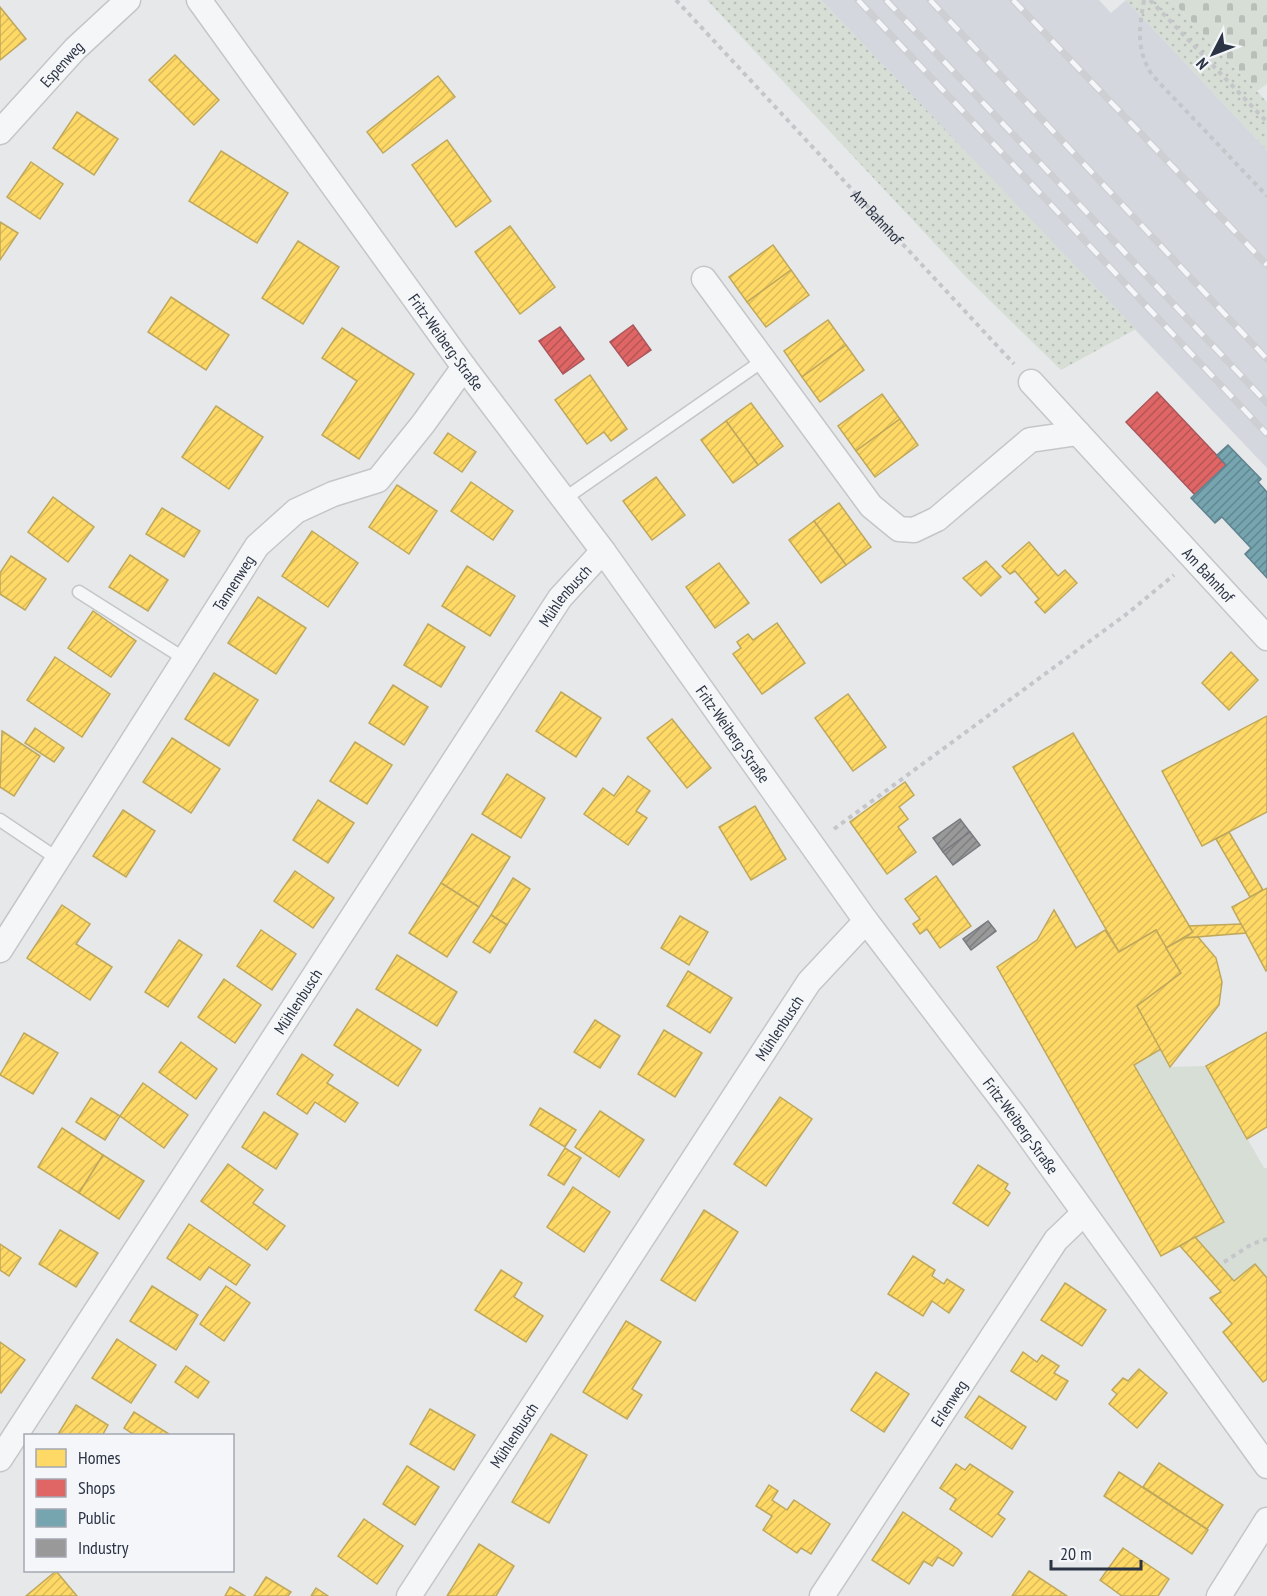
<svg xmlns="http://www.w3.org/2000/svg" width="1267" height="1596" font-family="'PT Sans Narrow',sans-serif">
<defs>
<pattern id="grass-dots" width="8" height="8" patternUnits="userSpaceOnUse" patternTransform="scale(1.5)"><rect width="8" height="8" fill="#d6ded6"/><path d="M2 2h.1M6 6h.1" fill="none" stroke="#b8bfb9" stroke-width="1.8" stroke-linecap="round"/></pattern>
<pattern id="cemetery-stones" width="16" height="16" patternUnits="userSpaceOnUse" patternTransform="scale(1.5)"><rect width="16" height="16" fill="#d6ded6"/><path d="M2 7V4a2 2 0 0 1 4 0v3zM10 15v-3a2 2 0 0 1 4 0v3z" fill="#b8bfb9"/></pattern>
<pattern id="homes-hatch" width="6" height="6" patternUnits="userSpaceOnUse" patternTransform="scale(1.5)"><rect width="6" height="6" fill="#ffd966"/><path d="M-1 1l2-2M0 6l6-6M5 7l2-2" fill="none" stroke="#dbbb5a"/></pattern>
<pattern id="shops-hatch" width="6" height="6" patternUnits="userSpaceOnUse" patternTransform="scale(1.5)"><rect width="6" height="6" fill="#e06666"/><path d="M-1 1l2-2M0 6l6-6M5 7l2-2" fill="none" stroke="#b65556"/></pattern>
<pattern id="public-hatch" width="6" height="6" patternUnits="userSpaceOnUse" patternTransform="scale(1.5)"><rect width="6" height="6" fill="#76a5af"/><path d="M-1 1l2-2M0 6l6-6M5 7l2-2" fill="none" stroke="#618790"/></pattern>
<pattern id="industry-hatch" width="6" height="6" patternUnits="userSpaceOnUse" patternTransform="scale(1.5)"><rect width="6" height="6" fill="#999"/><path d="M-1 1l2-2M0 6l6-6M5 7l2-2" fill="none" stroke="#7d7e7f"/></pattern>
</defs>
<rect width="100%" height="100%" fill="#e6e8ea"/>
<!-- built -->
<polygon fill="#d4d7dd" points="821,0 1099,0 1111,13 1126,0 1267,150 1267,468"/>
<!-- grass -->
<g fill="url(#grass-dots)">
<polygon points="707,0 821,0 1136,329 1061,370 966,277"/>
<polygon points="1126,0 1171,0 1267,102 1267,150"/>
</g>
<!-- cemetery -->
<polygon fill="url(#cemetery-stones)" points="1171,0 1267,0 1267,84 1257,91"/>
<!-- park -->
<polygon fill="#d6ded6" points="1161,1049 1170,1067 1206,1066 1264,1168 1267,1168 1267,1278 1255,1264 1234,1281 1195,1237 1134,1065"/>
<!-- homes -->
<g fill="url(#homes-hatch)" stroke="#bfa85c" stroke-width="1.5">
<polygon points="0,7 26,39 0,60"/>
<polygon points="175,55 219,100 194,125 149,80"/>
<polygon points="438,76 455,97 383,153 367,132"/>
<polygon points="77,112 118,139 94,175 53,148"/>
<polygon points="447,140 491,201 456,227 412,165"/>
<polygon points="221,151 288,193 257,243 189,201"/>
<polygon points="31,162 63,184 40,219 7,197"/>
<polygon points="0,222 18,233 0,260"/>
<polygon points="510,226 555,287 520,314 475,252"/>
<polygon points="298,241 339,267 303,324 262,298"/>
<polygon points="773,245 791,270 747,302 729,277"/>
<polygon points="791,270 809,295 766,327 747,302"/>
<polygon points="171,297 229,335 206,370 148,332"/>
<polygon points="828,320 846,345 802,377 784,351"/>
<polygon points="342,328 414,374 359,459 322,435 357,381 322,358"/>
<polygon points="846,345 864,370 820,402 802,377"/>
<polygon points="590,375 627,429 611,441 604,432 587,444 555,400"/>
<polygon points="882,394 900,419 856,451 838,426"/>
<polygon points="751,403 783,446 758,465 726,421"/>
<polygon points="216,406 263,437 229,489 182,457"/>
<polygon points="900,419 918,445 875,477 856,451"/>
<polygon points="726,421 758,465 733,483 701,440"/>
<polygon points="448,433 476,452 462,472 434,453"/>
<polygon points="656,477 685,515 652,540 623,501"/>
<polygon points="471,482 513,511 493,540 451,511"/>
<polygon points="397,485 437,511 409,554 369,527"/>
<polygon points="53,497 94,527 68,562 28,532"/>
<polygon points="839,503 871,547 846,565 814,521"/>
<polygon points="162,508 200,531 184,557 146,534"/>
<polygon points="814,521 846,565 821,583 789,540"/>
<polygon points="312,531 358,563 328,607 282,576"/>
<polygon points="1029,542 1058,576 1065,570 1077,583 1045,613 1035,602 1039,599 1015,571 1010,574 1002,566"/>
<polygon points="130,555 168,580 148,611 109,587"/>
<polygon points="11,556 46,579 25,610 0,594 0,573"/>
<polygon points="986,561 1001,577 981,596 963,578"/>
<polygon points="719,563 749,603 715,628 686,587"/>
<polygon points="467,566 515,596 490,636 442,606"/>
<polygon points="258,597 306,628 276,674 228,643"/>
<polygon points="93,611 136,641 111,677 68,648"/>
<polygon points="777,623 805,663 762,694 733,654 741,648 737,642 748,634 753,640"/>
<polygon points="428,624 465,647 441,687 404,665"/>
<polygon points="1231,652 1258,680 1229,710 1202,683"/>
<polygon points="55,657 110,694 82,737 27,700"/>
<polygon points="214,673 258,700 229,746 185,719"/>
<polygon points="393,685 428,707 404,745 369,723"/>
<polygon points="561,692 601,718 576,757 536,731"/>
<polygon points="848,694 886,747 853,771 815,718"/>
<polygon points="1267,716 1267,812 1202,846 1162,771"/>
<polygon points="672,719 711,768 687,788 647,738"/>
<polygon points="35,728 64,748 54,762 25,743"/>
<polygon points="2,731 40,756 14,796 0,787"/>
<polygon points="1073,733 1193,932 1166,948 1156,930 1119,952 1013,767"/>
<polygon points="172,738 220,769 191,813 143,782"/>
<polygon points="355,742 392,765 367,804 330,781"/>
<polygon points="507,774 545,798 521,838 482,814"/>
<polygon points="628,776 650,791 636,811 647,818 628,845 584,814 603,788 614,796"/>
<polygon points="905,782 914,795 899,807 908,819 898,827 916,852 887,874 850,822"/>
<polygon points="318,800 354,823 328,863 293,840"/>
<polygon points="755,806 786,859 751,880 719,827"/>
<polygon points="123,810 155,831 126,877 93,856"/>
<polygon points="1229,832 1263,890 1250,897 1216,839"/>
<polygon points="472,834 510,857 479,907 441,883"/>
<polygon points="295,871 334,898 313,928 274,901"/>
<polygon points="936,876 971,926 940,948 927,929 920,934 913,924 920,919 905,899"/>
<polygon points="513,878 530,889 507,925 491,915"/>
<polygon points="441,883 479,907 447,957 409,933"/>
<polygon points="1267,888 1267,970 1266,971 1232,907"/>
<polygon points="62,905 90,924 76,944 112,967 90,1000 27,958"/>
<polygon points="1054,910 1076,948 1105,930 1119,952 1156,930 1181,973 1137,1006 1161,1049 1134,1065 1224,1222 1161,1256 997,967 1037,940"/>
<polygon points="491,915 507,925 490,953 473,942"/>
<polygon points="680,916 708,932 689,965 661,948"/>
<polygon points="1241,924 1246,933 1184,938 1193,932 1189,926"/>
<polygon points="261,930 296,954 272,990 237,966"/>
<polygon points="1198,937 1216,958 1222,982 1219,1005 1170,1067 1137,1006 1181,973 1166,948 1184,938"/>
<polygon points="179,940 202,955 168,1007 145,992"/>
<polygon points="397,955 457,992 437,1026 376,989"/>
<polygon points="688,971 732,998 710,1033 667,1006"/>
<polygon points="224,979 261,1005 235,1043 198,1017"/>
<polygon points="357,1009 421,1050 398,1086 334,1045"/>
<polygon points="595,1020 620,1036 600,1068 574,1052"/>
<polygon points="664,1030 702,1053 675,1097 638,1074"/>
<polygon points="1267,1032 1267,1127 1247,1139 1206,1066"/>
<polygon points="24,1033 58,1053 33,1094 0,1075"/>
<polygon points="181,1042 217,1069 196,1099 159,1072"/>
<polygon points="302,1054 333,1075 327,1083 358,1103 345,1122 315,1102 307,1114 277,1094"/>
<polygon points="143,1083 188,1115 164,1148 120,1116"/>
<polygon points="780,1097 812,1119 766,1186 734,1164"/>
<polygon points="91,1098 120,1116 105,1140 76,1122"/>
<polygon points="540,1108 576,1130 565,1147 530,1125"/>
<polygon points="600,1111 644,1140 619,1177 575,1147"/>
<polygon points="264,1112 298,1134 276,1169 242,1147"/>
<polygon points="62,1128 103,1155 79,1193 38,1167"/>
<polygon points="565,1148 581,1158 564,1185 548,1175"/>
<polygon points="103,1155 144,1181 119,1219 79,1193"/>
<polygon points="228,1164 263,1190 253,1203 285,1226 267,1250 201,1201"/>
<polygon points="978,1165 1008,1184 1005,1189 1010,1193 988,1226 953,1203"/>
<polygon points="573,1187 610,1212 584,1252 547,1227"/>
<polygon points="704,1210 738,1232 695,1301 661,1280"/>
<polygon points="189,1224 250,1265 236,1285 209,1267 200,1280 167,1258"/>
<polygon points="60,1230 98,1253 76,1287 39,1264"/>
<polygon points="1195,1237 1234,1281 1255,1264 1267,1278 1267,1379 1263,1382 1223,1332 1232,1324 1210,1298 1221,1292 1180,1246"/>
<polygon points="0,1244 21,1258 9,1276 0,1270"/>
<polygon points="913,1256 935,1270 932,1276 944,1284 947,1279 964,1290 949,1313 932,1301 923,1316 888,1294"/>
<polygon points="501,1270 522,1283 514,1297 543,1316 526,1342 475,1310"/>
<polygon points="1065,1283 1106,1310 1082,1346 1041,1320"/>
<polygon points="152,1286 198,1315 176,1350 130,1321"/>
<polygon points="226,1286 250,1303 224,1341 200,1324"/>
<polygon points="626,1321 661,1342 632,1389 642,1395 627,1419 583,1392"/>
<polygon points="117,1339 156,1365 131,1403 92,1378"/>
<polygon points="0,1342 25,1360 1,1393 0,1392"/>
<polygon points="1023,1352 1037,1362 1042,1355 1059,1366 1054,1373 1068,1381 1056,1400 1011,1371"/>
<polygon points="186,1366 209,1382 198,1398 175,1382"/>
<polygon points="1139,1369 1167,1393 1137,1428 1109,1404 1117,1394 1112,1390 1123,1378 1128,1381"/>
<polygon points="876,1372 909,1394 884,1432 851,1410"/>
<polygon points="979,1396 1026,1427 1012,1449 965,1417"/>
<polygon points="76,1405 108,1425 102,1436 57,1436"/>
<polygon points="430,1409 475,1435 454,1470 410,1444"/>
<polygon points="134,1412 169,1434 168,1436 136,1436 124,1428"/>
<polygon points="551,1434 587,1455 549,1523 512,1502"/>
<polygon points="1159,1463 1223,1505 1207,1529 1143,1487"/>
<polygon points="956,1464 965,1470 970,1464 1013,1492 998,1514 1005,1519 992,1537 950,1509 956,1499 940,1488"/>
<polygon points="407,1466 439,1487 415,1525 383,1504"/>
<polygon points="1119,1472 1208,1530 1192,1554 1104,1496"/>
<polygon points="769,1485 778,1491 772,1500 787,1510 794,1500 830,1524 811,1554 801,1548 797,1553 763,1530 772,1516 756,1506"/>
<polygon points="903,1512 958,1549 962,1553 953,1566 938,1557 932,1566 924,1561 909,1584 872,1560"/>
<polygon points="364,1519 403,1546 377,1584 338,1556"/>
<polygon points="479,1544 514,1566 496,1596 447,1596"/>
<polygon points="1123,1548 1169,1579 1158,1596 1122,1596 1100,1580"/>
<polygon points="56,1571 77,1596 26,1596"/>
<polygon points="1029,1571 1067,1596 1012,1596"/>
<polygon points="266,1577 291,1592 288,1596 254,1596"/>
<polygon points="230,1587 245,1596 225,1596"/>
<polygon points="316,1588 328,1596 311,1596"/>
</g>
<!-- shops -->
<g fill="url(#shops-hatch)" stroke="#aa575c" stroke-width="1.5">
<polygon points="633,325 651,350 628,366 610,342"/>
<polygon points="560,327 584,359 563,374 539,341"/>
<polygon points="1157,392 1226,465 1195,495 1126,422"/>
</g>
<!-- public -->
<polygon fill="url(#public-hatch)" stroke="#60838f" stroke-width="1.5" points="1228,445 1261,479 1258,482 1267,492 1267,578 1245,554 1251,548 1222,517 1215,523 1191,498 1226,465 1217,455"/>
<!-- industry -->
<g fill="url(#industry-hatch)" stroke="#787b80" stroke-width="1.5">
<polygon points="960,819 970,832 943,852 933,838"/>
<polygon points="970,832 980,845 953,865 943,852"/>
<polygon points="988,921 996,931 971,950 963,939"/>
</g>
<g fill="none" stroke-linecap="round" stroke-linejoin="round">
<defs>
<g id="lane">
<polyline points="564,499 764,360"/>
<polyline points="79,592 185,659"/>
<polyline points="0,820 58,859"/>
</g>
<g id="street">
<path id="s2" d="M199,0l265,367 139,184 263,370 147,193 254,352"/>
<path id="s3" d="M0,132l75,-83 53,-49"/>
<polyline points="704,279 871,506 899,529 914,530 937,519 1030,440 1078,433"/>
<path id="s4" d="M1031,382l236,256"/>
<path id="s5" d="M0,950l257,-404 39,-35 37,-17 45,-14 45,-56 41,-57"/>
<path id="s6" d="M0,1459l560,-861 43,-47"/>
<path id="s7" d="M409,1596l400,-614 57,-61"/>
<path id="s8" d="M822,1596l234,-356 27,-26"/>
<polyline points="1219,1596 1267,1520"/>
</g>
</defs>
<!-- lane casing -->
<use href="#lane" stroke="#c4c6c8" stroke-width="15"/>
<!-- street casing -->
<use href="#street" stroke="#c4c6c8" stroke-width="27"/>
<!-- path -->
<g stroke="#c5c6ca" stroke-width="4" stroke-dasharray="4.5 4.5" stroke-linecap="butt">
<path id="s1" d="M676,0l338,364"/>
<path d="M1144,0c-5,30 -8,49 8,75l115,121"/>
<polyline points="1150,0 1267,122"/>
<polyline points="834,829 1128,613 1174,575"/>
<polyline points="1224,1262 1252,1244 1267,1239"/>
</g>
<!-- lane -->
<use href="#lane" stroke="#f5f6f7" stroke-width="12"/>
<!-- street -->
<use href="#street" stroke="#f5f6f7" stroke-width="24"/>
<defs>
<g id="rail">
<polyline points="858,0 1267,434"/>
<polyline points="886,0 1267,403"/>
<polyline points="930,0 1267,359"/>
<polyline points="1013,0 1267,265"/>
</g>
</defs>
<!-- rail casing -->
<use href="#rail" stroke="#cecfd2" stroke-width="7"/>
<!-- rail -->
<use href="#rail" stroke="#f4f6f9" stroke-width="4.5" stroke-dasharray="14" stroke-linecap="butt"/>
</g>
<g text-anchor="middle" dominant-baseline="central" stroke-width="6" stroke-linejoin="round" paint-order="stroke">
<!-- street labels -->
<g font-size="16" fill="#2b3445" stroke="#f4f6f9">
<text stroke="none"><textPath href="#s3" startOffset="92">Espenweg</textPath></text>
<text stroke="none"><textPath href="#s1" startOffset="296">Am Bahnhof</textPath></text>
<text stroke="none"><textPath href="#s2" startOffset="422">Fritz-Weiberg-Straße</textPath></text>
<text stroke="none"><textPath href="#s4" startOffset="262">Am Bahnhof</textPath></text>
<text stroke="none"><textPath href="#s5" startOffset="435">Tannenweg</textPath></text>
<text stroke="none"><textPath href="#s6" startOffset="1032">Mühlenbusch</textPath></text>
<text stroke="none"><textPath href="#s2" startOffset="908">Fritz-Weiberg-Straße</textPath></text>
<text stroke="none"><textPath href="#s6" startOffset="546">Mühlenbusch</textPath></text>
<text stroke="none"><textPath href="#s7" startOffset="678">Mühlenbusch</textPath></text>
<text stroke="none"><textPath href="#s2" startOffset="1394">Fritz-Weiberg-Straße</textPath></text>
<text stroke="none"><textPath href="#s8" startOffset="231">Erlenweg</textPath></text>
<text stroke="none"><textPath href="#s7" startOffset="192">Mühlenbusch</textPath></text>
</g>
</g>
<!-- legend -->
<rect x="24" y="1434" width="210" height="138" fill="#f4f6f9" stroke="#a4a8b1" stroke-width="1.5"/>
<rect x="36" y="1449" width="30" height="18" fill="#ffd966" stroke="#a4a8b1" stroke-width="1.5"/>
<text x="78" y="1464" font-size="18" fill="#2b3445">Homes</text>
<rect x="36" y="1479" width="30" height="18" fill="#e06666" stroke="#a4a8b1" stroke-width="1.5"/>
<text x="78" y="1494" font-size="18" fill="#2b3445">Shops</text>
<rect x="36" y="1509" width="30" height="18" fill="#76a5af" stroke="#a4a8b1" stroke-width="1.5"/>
<text x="78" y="1524" font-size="18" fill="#2b3445">Public</text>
<rect x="36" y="1539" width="30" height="18" fill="#999999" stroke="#a4a8b1" stroke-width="1.5"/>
<text x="78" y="1554" font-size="18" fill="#2b3445">Industry</text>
<!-- north arrow -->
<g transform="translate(1213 54) rotate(228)" stroke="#f4f6f9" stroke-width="4.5" paint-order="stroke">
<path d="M0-4.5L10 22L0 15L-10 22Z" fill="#2b3445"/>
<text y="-9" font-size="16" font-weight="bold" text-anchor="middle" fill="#2b3445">N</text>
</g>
<!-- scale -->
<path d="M1051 1560v9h90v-9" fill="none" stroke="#2b3445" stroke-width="3"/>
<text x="1060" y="1560" font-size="18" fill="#2b3445" stroke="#f4f6f9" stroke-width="4.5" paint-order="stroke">20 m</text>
</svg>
